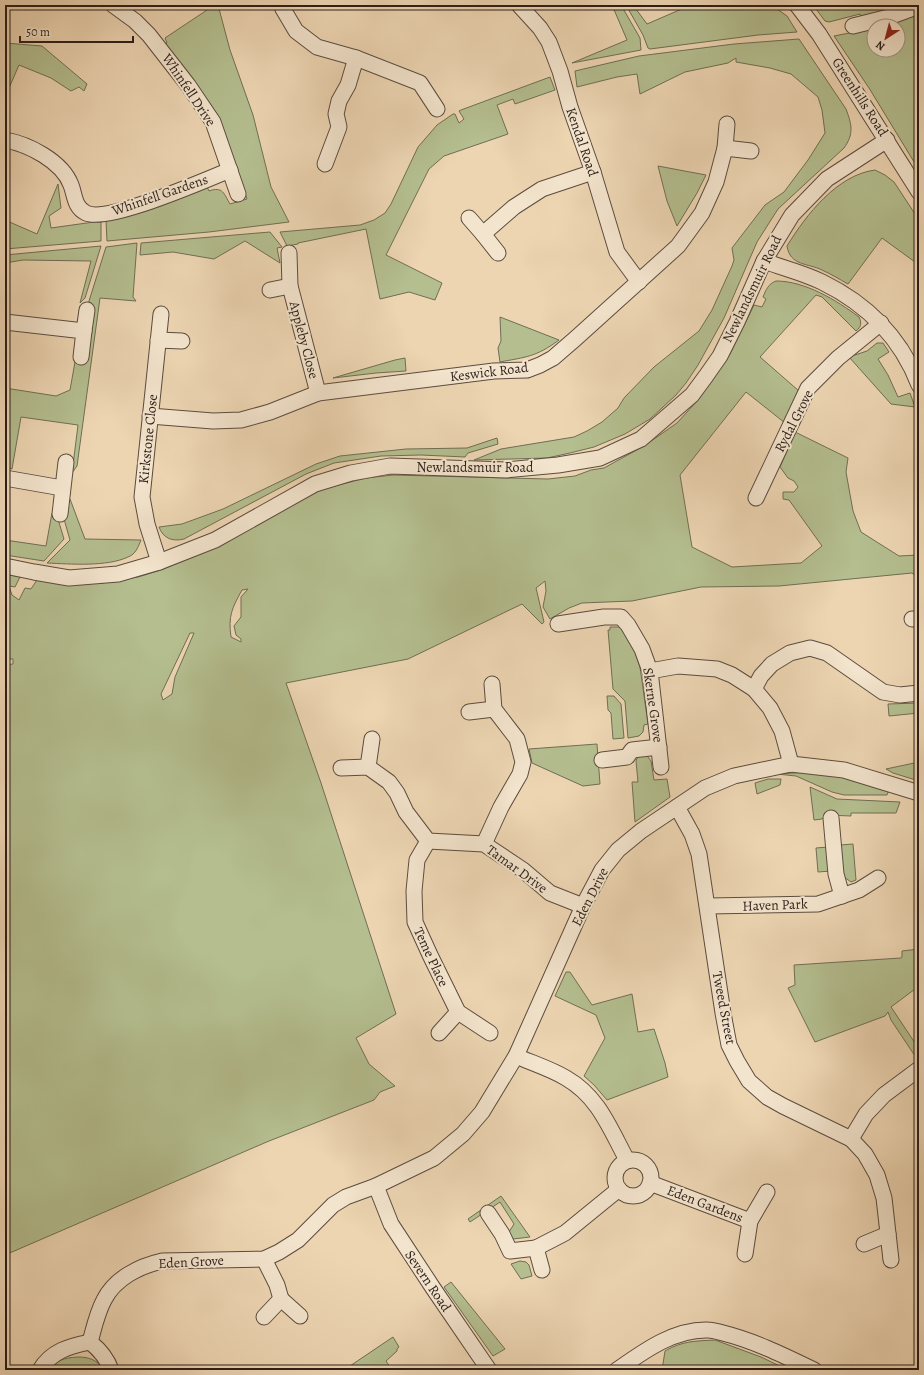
<svg xmlns="http://www.w3.org/2000/svg" width="924" height="1375" font-family="Alegreya,serif">
<rect width="100%" height="100%" fill="#edd5b2"/>
<filter id="stains"><feTurbulence type="fractalNoise" baseFrequency=".005" numOctaves="4"/><feColorMatrix values="0 0 0 0 .2 0 0 0 0 .09 0 0 0 0 .02 0 0 0 .5 -.17"/></filter>
<radialGradient id="worn" r=".72"><stop offset=".6" stop-color="#630" stop-opacity="0"/><stop offset="1" stop-color="#630" stop-opacity=".3"/></radialGradient>
<!-- green -->
<g fill="#b4be8f" stroke="#706e54" fill-rule="evenodd">
<path d="M205,5h13l12,45 23,65 18,72 18,35 -80,10 -102,9 -1,-20c36,-6 68,-20 101,-34l2,4c14,-5 15,3 21,13l17,-5 -25,-73 -57,-82 2,-1 -2,-5 42,-28z"/>
<polygon points="612,5 621,5 640,38 641,50 572,63 627,40"/>
<polygon points="626,5 633,5 647,24 691,5 771,5 787,16 797,32 758,35 650,49 648,48 643,35"/>
<path d="M813,5h90l16,1v164l-50,-82 -35,-52 31,-6 -5,-16 -31,8 -4,-1zM874,26h24v24h-24z"/>
<path d="M799,39l47,70c6,16 8,25 -2,39l-66,61 -21,33 -33,76 -26,47 -12,18 -10,12 -26,24 -25,15 -31,13 -24,6 -23,5 -73,2 27,-11 73,-12 13,-6 15,-9 16,-14 6,-10 30,-31 45,-36 13,-21 20,-44 2,-6 -2,-12 33,-43 19,-13 24,-32 17,-27 -3,-23 -4,-13 -27,-23 -21,-6 -34,-6v-4l-8,5 -43,9 -45,22 -3,-20 -20,3 -40,10 -2,-16 64,-15 95,-12z"/>
<polygon points="5,43 42,46 87,84 84,91 79,87 71,91 51,78 19,65 9,88 5,69"/>
<polygon points="550,77 555,90 515,104 513,99 497,105 508,134 444,156 429,169 386,255 442,283 435,300 409,292 380,299 366,229 298,243 298,244 287,246 280,232 360,225 374,220 385,213 391,204 418,147 437,125 453,114 455,114 459,123 464,119 459,111 461,110"/>
<polygon points="658,166 706,175 697,193 677,226 667,201"/>
<path d="M875,170l10,5 9,7 25,38v47l-4,-5 -33,-24 -34,46c-9,-5 -17,-10 -26,-14 -14,-7 -32,-4 -35,-24 19,-31 50,-71 88,-76z"/>
<polygon points="58,184 61,208 49,216 51,228 101,221 101,241 5,249 5,220 37,234"/>
<polygon points="270,232 282,247 277,248 280,263 245,241 214,259 173,252 140,255 141,243"/>
<polygon points="137,243 133,297 136,301 100,298 77,466 72,473 78,425 21,417 12,469 5,467 5,388 56,396 70,390 75,362 84,363 90,313 89,301 106,247"/>
<polygon points="101,246 85,298 80,303 91,261 23,260 5,263 5,255"/>
<path d="M776,281c29,0 60,19 83,36 3,6 2,10 -3,14l-34,-34 -6,-2 -56,62 39,34 -14,32 -39,-31 -66,83 12,72 40,20 69,-4 21,-17 -33,-46 -6,-1v-7h11l4,-5 -4,-6 -6,-3 -8,-11 15,-35 53,26 -2,14 7,39 8,21 38,24 20,-1v23l-7,-5 -133,13 -78,1 -69,14 -50,2 -13,5 -19,11 -7,-12 3,-16 -1,-10 -9,7 8,34 -2,2 -20,-20 -114,55 -122,24 35,100 75,231 -40,24 13,26 26,22 -15,6 -6,8 -105,41 -264,114v-590l8,-1v-5h-4l-4,-4v-81l15,3 -5,10 -6,-1 3,9 7,5 6,-12 6,1 6,-9 27,4 38,-1 36,-6 23,-7 42,-17 22,-11 80,-45 20,-9 42,-10 26,-3 155,4 27,-3 16,-6 13,-2 40,-22 33,-23 21,-23 32,-46 24,-49 8,2 4,-8 -3,-2c3,-7 5,-13 13,-16zM248,589l-7,8v20l-7,9 2,9 5,4v3l-10,-5c-3,-21 1,-29 11,-47zM190,633h4l-19,44 -3,17 -9,6 -2,-6z"/>
<path d="M500,317l59,23c-23,17 -33,17 -59,22l-2,-14 3,-7z"/>
<polygon points="877,343 883,343 889,352 878,359 888,375 898,397 910,393 915,407 891,404 849,357 867,351"/>
<polygon points="405,358 406,371 376,373 333,378 395,360"/>
<path d="M497,438l1,6 -30,9 -3,4 -44,-2 -40,1 -47,7 -28,11 -122,65c-12,3 -21,-1 -25,-12l23,-3 41,-15 93,-45 24,-8 66,-7 61,-1z"/>
<path d="M70,499l15,40 56,1c-3,7 -5,14 -13,17 -21,10 -58,7 -81,6l23,-23 -8,-28z"/>
<polygon points="52,513 57,516 64,539 44,561 5,555 5,540 46,546"/>
<polygon points="610,627 624,627 638,648 636,655 640,667 648,724 644,725 643,732 639,736 628,738 625,701 613,689 608,630 610,630"/>
<polygon points="607,696 614,696 621,704 624,738 613,739 611,713 608,710"/>
<polygon points="919,703 919,713 889,716 888,704"/>
<polygon points="597,744 600,784 583,786 532,763 529,749"/>
<polygon points="645,753 651,761 654,780 667,779 670,797 635,822 632,782 638,782 636,761 638,756"/>
<polygon points="919,762 919,781 893,773 886,769"/>
<polygon points="810,772 830,774 889,790 887,795 844,795 832,792 796,776 777,774"/>
<polygon points="768,779 781,779 780,785 757,794 755,783"/>
<polygon points="810,787 837,799 900,802 896,813 851,813 851,816 826,815 822,819 814,820"/>
<polygon points="853,844 856,880 851,882 844,877 837,852 840,845"/>
<polygon points="828,847 831,871 818,872 816,848"/>
<polygon points="919,949 919,986 891,1007 919,1049 919,1058 917,1059 891,1020 888,1012 885,1016 815,1042 788,988 795,985 794,965 901,958 902,957 902,951"/>
<polygon points="566,972 570,972 592,1005 632,994 638,1032 654,1029 665,1063 668,1077 607,1100 594,1085 584,1076 605,1038 596,1015 555,996"/>
<polygon points="501,1196 530,1237 513,1239 509,1232 514,1224 500,1202 470,1222 468,1219"/>
<polygon points="520,1261 526,1262 529,1265 532,1276 521,1279 511,1264"/>
<polygon points="451,1282 505,1349 493,1356 444,1287"/>
<polygon points="393,1337 399,1347 397,1349 397,1351 386,1361 392,1370 344,1370"/>
<path d="M715,1340l46,17 27,13h-126l3,-19c17,-10 30,-10 50,-11z"/>
<path d="M78,1357c12,0 19,3 26,13h-56c11,-10 14,-12 30,-13z"/>
</g>
<g fill="none" stroke-linecap="round" stroke-linejoin="round">
<defs>
<g id="minor">
<polyline points="113,5 135,21 149,35 188,85 213,122 238,194"/>
<polyline points="282,5 283,9 296,31 317,47 356,58 420,83 437,109"/>
<polyline points="519,5 540,28 549,42 560,71 570,107 593,172 617,252 639,282"/>
<polyline points="797,5 819,34 919,192"/>
<polyline points="853,26 889,17 919,6"/>
<path d="M5,140c23,4 57,21 66,45 4,10 3,22 15,28 21,10 120,-33 144,-43"/>
<polyline points="725,148 751,151"/>
<polyline points="325,164 339,127 336,114 339,101 348,85 356,58"/>
<polyline points="469,218 483,234"/>
<polyline points="289,253 290,286 318,393"/>
<polyline points="498,253 483,234 514,207 542,189 593,172"/>
<path d="M764,261c19,7 40,12 58,21 45,22 79,56 97,103"/>
<polyline points="270,290 290,286"/>
<polyline points="5,322 84,331 81,357"/>
<polyline points="84,331 87,310"/>
<polyline points="158,340 182,341"/>
<polyline points="150,416 213,421 241,420 270,412 318,393 494,371 527,370 540,365 553,358 575,339 678,246 702,213 716,182 725,148 727,124"/>
<polyline points="5,478 62,488"/>
<polyline points="756,498 808,388 838,358 881,323"/>
<polyline points="60,514 66,462"/>
<polyline points="159,562 147,524 142,497 161,314"/>
<polyline points="5,566 34,572 69,578 118,574 159,562 215,540 315,484 351,473 390,466 506,470 558,465 600,458 641,439 692,395 706,376 720,356 737,322 764,261 792,215 827,179 887,140"/>
<polyline points="912,619 919,619"/>
<polyline points="558,624 604,617 621,617 628,625 642,649 650,671 661,767"/>
<polyline points="650,671 678,666 717,669 732,675 754,689 770,708 782,731 791,764"/>
<polyline points="754,689 761,676 772,664 790,653 810,648 827,653 883,692 900,695 919,693"/>
<polyline points="469,712 494,709"/>
<polyline points="602,760 627,757 632,750 659,747"/>
<polyline points="368,767 372,739"/>
<polyline points="341,768 368,767 389,782 397,793 406,812 428,841 484,844 523,870 550,893 583,906"/>
<polyline points="677,807 692,834 699,854 723,1013 729,1045 737,1061 749,1081 767,1097 783,1106 851,1139 865,1154 877,1175 884,1198 891,1260"/>
<polyline points="831,818 836,874 842,896"/>
<polyline points="428,841 417,860 414,891 415,922 430,955 458,1012 490,1033"/>
<polyline points="484,844 501,807 520,774 523,762 517,739 494,709 492,684"/>
<polyline points="708,906 818,904 859,890 878,878"/>
<polyline points="439,1033 458,1012"/>
<path d="M516,1056c16,7 35,13 50,22 33,19 44,51 61,82"/>
<polyline points="851,1139 866,1114 884,1095 919,1069"/>
<circle cx="633" cy="1178" r="18"/>
<polyline points="650,1183 750,1221 767,1192"/>
<polyline points="376,1186 391,1224 433,1288 489,1370"/>
<polyline points="488,1213 502,1234 510,1251 536,1248"/>
<polyline points="864,1244 888,1234"/>
<polyline points="745,1254 750,1221"/>
<polyline points="264,1259 277,1285 281,1299 264,1317"/>
<polyline points="542,1270 536,1248 565,1233 619,1189"/>
<polyline points="281,1299 300,1316"/>
<path d="M90,1342c4,-14 7,-29 14,-42 11,-22 36,-34 58,-39l102,-2 15,-7 19,-12 35,-35 13,-8 30,-11 58,-28 29,-24 19,-22 34,-56 67,-150 19,-36 16,-20 23,-19 64,-43 29,-12 57,-12 53,6 75,23"/>
<path d="M90,1342c10,8 17,16 21,28"/>
<path d="M40,1370c11,-19 30,-24 50,-28"/>
<path d="M617,1370c27,-19 57,-41 91,-40 5,0 11,2 15,3 32,8 62,23 91,37"/>
</g>
</defs>
<!-- minor casing -->
<use href="#minor" stroke="#5c4c3f" stroke-width="17"/>
<!-- minor -->
<use href="#minor" stroke="#f3e4cd" stroke-width="15"/>
</g>
<g text-anchor="middle" dominant-baseline="central" stroke-width="4" stroke-linejoin="round" paint-order="stroke">
<!-- street labels -->
<g font-size="14" fill="#2c1e19" stroke="#f3e4cd">
<text transform="translate(189 90) rotate(56)">Whinfell Drive</text>
<text transform="translate(860 97) rotate(57)">Greenhills Road</text>
<text transform="translate(582 142) rotate(71)">Kendal Road</text>
<text transform="translate(160 195) rotate(-19)">Whinfell Gardens</text>
<text transform="translate(752 289) rotate(-64)">Newlandsmuir Road</text>
<text transform="translate(304 340) rotate(75)">Appleby Close</text>
<text transform="translate(489 372) rotate(-7)">Keswick Road</text>
<text transform="translate(794 421) rotate(-63)">Rydal Grove</text>
<text transform="translate(148 439) rotate(-84)">Kirkstone Close</text>
<text x="475" y="467">Newlandsmuir Road</text>
<text transform="translate(653 705) rotate(82)">Skerne Grove</text>
<text transform="translate(517 869) rotate(36)">Tamar Drive</text>
<text transform="translate(590 897) rotate(-63)">Eden Drive</text>
<text transform="translate(775 905) rotate(-2)">Haven Park</text>
<text transform="translate(431 957) rotate(65)">Teme Place</text>
<text transform="translate(724 1008) rotate(79)">Tweed Street</text>
<text transform="translate(705 1204) rotate(21)">Eden Gardens</text>
<text transform="translate(191 1262) rotate(-3)">Eden Grove</text>
<text transform="translate(428 1281) rotate(56)">Severn Road</text>
</g>
</g>
<!-- margin -->
<rect width="924" height="1375" fill="none" stroke="#edd5b2" stroke-width="20"/>
<rect x="6" y="6" width="912" height="1363" fill="none" stroke="#2c1e19" stroke-width="2"/>
<rect x="10" y="10" width="904" height="1355" fill="none" stroke="#2c1e19"/>
<!-- north arrow -->
<g transform="translate(886 38) rotate(216)"><circle r="19" fill="#f3e4cd" stroke="#a39585"/>
<path d="M0-3L7 15L0 10L-7 15Z" fill="#8f2418"/>
<text y="-6" font-size="11" font-weight="bold" text-anchor="middle" fill="#2c1e19">N</text>
</g>
<!-- scale -->
<path d="M20 36v6h113v-6" fill="none" stroke="#2c1e19" stroke-width="2"/>
<text x="26" y="36" font-size="12" fill="#2c1e19" stroke="#f3e4cd" stroke-width="3" paint-order="stroke">50 m</text>
<rect width="100%" height="100%" filter="url(#stains)"/>
<rect width="100%" height="100%" fill="url(#worn)"/>
</svg>
